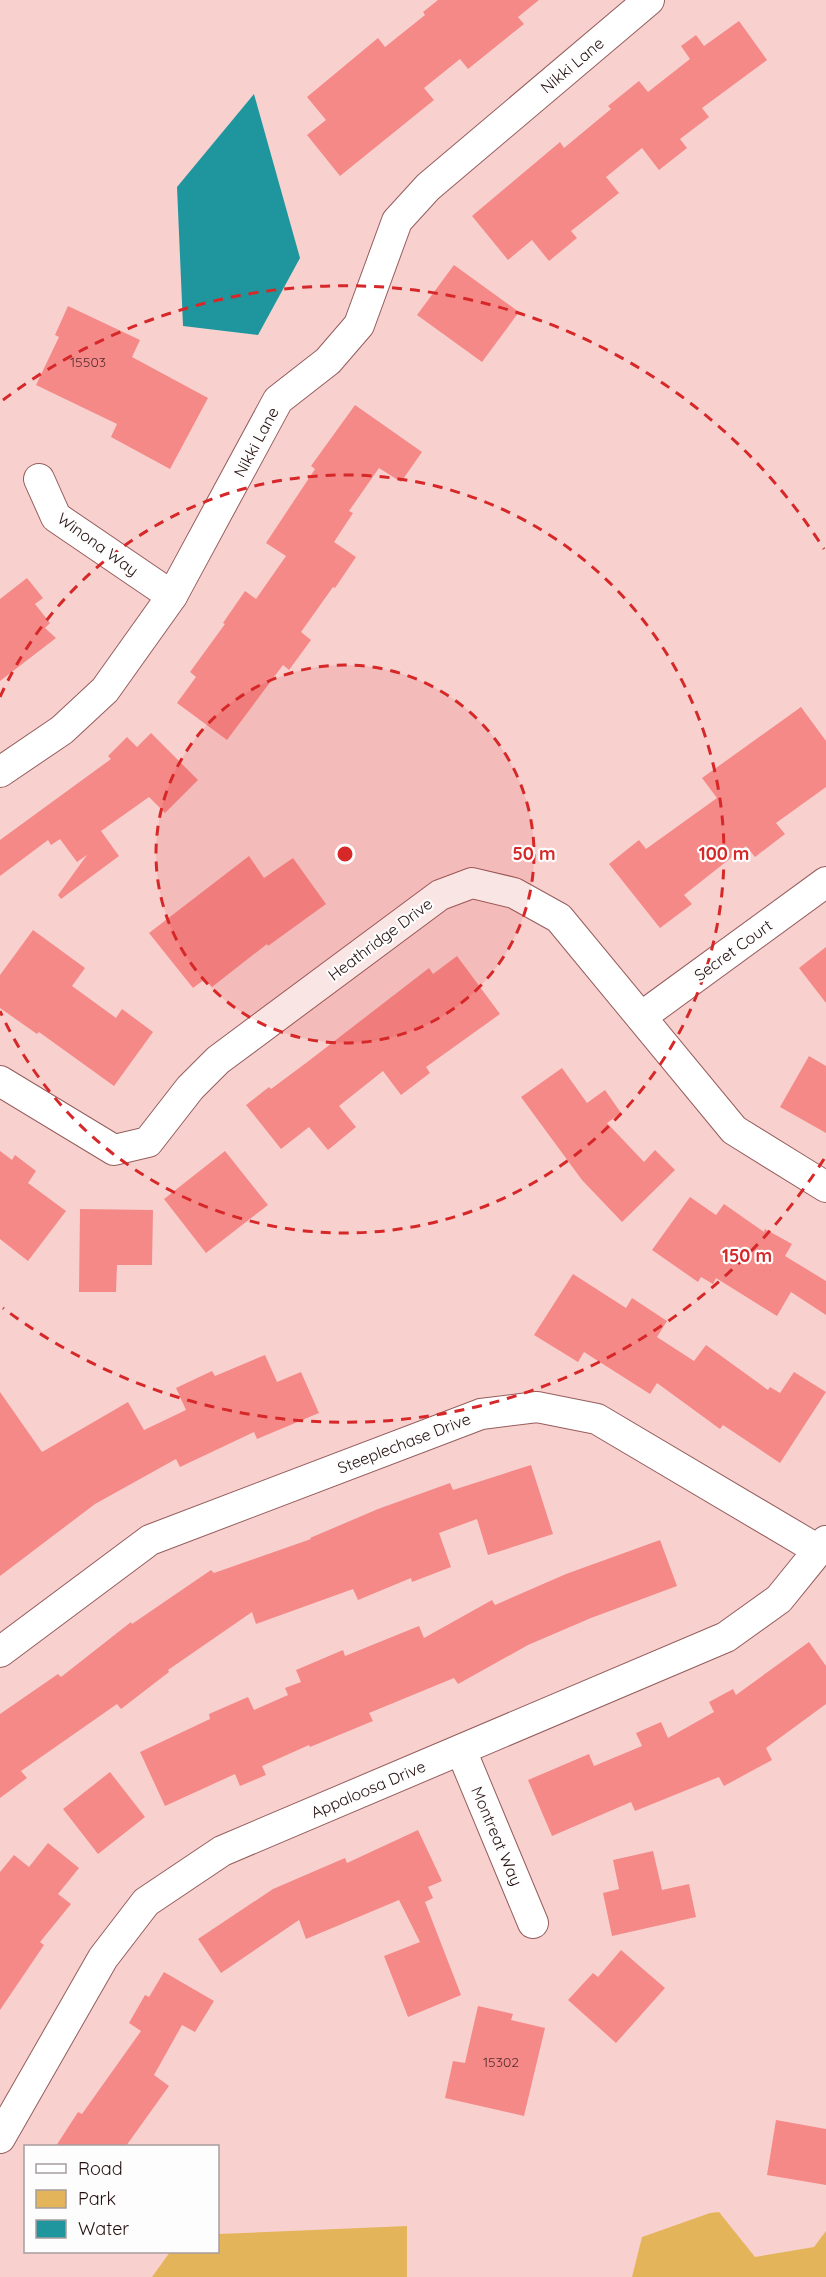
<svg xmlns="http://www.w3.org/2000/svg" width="826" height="2277" font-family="Quicksand,sans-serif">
<rect width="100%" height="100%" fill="#f8d1cf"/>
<!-- green -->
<g fill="#e4b45a">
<polygon points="719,2212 755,2257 814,2247 826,2231 826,2277 632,2277 642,2237 710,2213"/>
<polygon points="407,2226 407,2277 152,2277 170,2252 218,2252 218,2234"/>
</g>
<!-- water -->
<polygon fill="#1f969d" points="254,94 300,258 258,335 183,326 177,187"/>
<!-- building -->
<g fill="#f48988">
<polygon points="438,0 539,0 518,17 524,24 468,69 460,59 424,88 434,100 340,176 307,135 326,120 307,97 378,38 385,47 425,15 423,12"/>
<polygon points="739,21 767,60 702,108 709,117 680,139 687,148 659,170 642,148 606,177 619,193 571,231 577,238 549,261 532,240 508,260 472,216 560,142 564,148 611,109 608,106 639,81 648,92 690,59 681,46 696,35 704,46"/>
<polygon points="454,265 519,312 482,362 417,315"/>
<polygon points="68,306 140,340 132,357 208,398 170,469 111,437 117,424 36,385 59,337 55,335"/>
<polygon points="355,405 422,452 401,482 379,468 349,511 353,513 334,542 356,557 335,588 333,587 301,632 311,640 289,670 283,665 227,740 177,703 196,677 190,672 225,624 223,623 245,591 256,599 286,556 266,543 315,469 311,466"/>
<polygon points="27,578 43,598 35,604 50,623 45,628 56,638 0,681 0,599"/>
<polygon points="801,707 826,741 826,787 776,823 785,834 755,857 746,846 684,895 692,904 660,928 609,864 639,840 646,849 717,798 702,778"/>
<polygon points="151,733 198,780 165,813 149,797 101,831 119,856 61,899 58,895 87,855 77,862 60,839 51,845 48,840 0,876 0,840 111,759 108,756 127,737 137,747"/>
<polygon points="249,856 264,878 293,858 326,904 268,946 267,944 212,987 205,979 193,988 149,933"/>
<polygon points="33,930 85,968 72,986 116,1018 122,1009 153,1032 114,1086 39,1032 37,1034 0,1008 0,975"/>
<polygon points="826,947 826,1003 799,968"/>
<polygon points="457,956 500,1014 426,1067 430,1073 401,1095 383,1071 339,1106 356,1127 328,1150 309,1127 281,1149 246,1105 269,1087 271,1089 306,1063 429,968 433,974"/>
<polygon points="809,1056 826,1066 826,1133 780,1107"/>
<polygon points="562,1068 587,1103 605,1090 621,1113 607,1123 644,1162 655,1150 675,1170 622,1222 582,1180 521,1097"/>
<polygon points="0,1151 12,1160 15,1155 36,1171 28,1183 66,1211 28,1261 0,1239"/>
<polygon points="225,1151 268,1205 206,1253 164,1199"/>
<polygon points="690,1197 716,1215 724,1204 764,1232 765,1229 792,1244 785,1256 826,1281 826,1315 791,1292 777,1316 716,1278 713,1284 701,1277 698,1282 652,1250"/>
<polygon points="80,1209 153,1210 152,1265 117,1265 116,1292 79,1292"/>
<polygon points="573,1274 626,1308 632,1298 667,1321 657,1337 694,1361 706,1345 768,1390 770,1387 780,1393 794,1372 826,1392 780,1463 723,1425 720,1429 657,1383 650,1394 584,1352 578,1362 534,1335"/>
<polygon points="265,1355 277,1382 301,1372 319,1413 257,1439 254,1432 180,1467 176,1459 95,1504 0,1576 0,1392 42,1452 128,1402 144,1430 186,1410 176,1388 212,1371 215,1376"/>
<polygon points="531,1465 553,1534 488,1555 477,1519 439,1533 451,1567 412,1582 411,1578 358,1600 353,1589 256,1624 252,1612 168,1670 169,1672 121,1709 117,1704 21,1771 27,1778 0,1798 0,1714 58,1674 61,1677 131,1622 132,1624 211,1570 214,1573 311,1539 310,1538 378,1509 450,1483 453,1490"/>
<polygon points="660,1540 677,1586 591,1618 528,1645 458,1684 454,1678 369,1713 373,1721 310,1747 309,1745 262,1766 266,1775 240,1786 235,1774 165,1806 140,1752 210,1719 209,1714 248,1697 254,1710 288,1695 285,1688 301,1682 296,1670 343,1650 345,1656 419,1626 424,1638 492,1600 495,1605 566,1574"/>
<polygon points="809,1642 826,1666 826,1704 766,1748 772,1760 724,1786 719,1777 635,1811 631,1802 552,1836 528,1780 589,1754 594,1766 642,1746 636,1733 661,1722 668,1738 714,1712 709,1702 733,1689 736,1695"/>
<polygon points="110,1772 145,1817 98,1854 63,1809"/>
<polygon points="418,1830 442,1881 428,1887 433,1898 425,1902 461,1995 408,2017 384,1956 420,1942 399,1900 306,1939 299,1920 221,1973 198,1939 273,1889 345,1858 347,1863"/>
<polygon points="48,1843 79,1868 58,1894 71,1904 40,1942 44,1945 0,2010 0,1872 14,1855 29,1867"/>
<polygon points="653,1851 662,1890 689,1884 696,1917 612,1936 603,1893 619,1889 613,1860"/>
<polygon points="621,1950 665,1988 616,2043 568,2000 593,1973 598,1977"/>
<polygon points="164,1972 214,2001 195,2032 182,2025 154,2075 169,2086 126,2146 56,2146 78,2112 82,2114 141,2031 129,2023 145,1995 149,1997"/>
<polygon points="478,2006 513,2014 511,2020 545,2028 524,2116 445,2098 453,2061 465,2063"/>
<polygon points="776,2120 826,2129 826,2185 767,2175"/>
</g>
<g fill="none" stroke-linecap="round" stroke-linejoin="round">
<defs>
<g id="minor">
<polyline points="39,479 56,517 172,596"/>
<polyline points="0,772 62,730 105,690 172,596 278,400 328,361 359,325 397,221 428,187 649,0"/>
<polyline points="641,1017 826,882"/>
<polyline points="0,1081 114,1150 148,1142 190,1088 218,1060 440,895 472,883 514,893 559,918 734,1130 826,1187"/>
<polyline points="0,1652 150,1540 481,1414 537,1407 597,1419 820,1551"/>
<polyline points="461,1750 533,1923"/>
<polyline points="0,2138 103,1958 146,1902 222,1851 726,1637 779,1599 826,1541"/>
</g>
</defs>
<!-- minor casing -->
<use href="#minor" stroke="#955d5c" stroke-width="32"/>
<!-- minor -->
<use href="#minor" stroke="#fff" stroke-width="30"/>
</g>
<!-- distance rings -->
<circle cx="345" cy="854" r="189" fill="#d62828" fill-opacity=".12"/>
<g fill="none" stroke="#d62828" stroke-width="3" stroke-dasharray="10 8">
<circle cx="345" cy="854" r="189"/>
<path d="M0 697A379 379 0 1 1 0 1011"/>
<path d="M824 1159A568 568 0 0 1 3 1308M3 400A568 568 0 0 1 824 549"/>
</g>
<g text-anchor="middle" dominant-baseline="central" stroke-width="4.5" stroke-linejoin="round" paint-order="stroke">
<!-- number labels -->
<g font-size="14" fill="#572d2c">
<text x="88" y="362">15503</text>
<text x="501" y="2062">15302</text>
</g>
<!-- street labels -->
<g font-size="16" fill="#230e0e" stroke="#fdfdfd">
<text transform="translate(572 65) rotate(-40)">Nikki Lane</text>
<text transform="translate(256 442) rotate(-62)">Nikki Lane</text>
<text transform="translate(98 544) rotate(36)">Winona Way</text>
<text transform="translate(380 939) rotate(-37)">Heathridge Drive</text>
<text transform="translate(733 950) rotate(-36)">Secret Court</text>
<text transform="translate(404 1443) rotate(-21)">Steeplechase Drive</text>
<text transform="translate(368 1789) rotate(-23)">Appaloosa Drive</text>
<text transform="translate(497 1836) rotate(67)">Montreat Way</text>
</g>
</g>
<circle cx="345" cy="854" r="9" fill="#d62828" stroke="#fdfdfd" stroke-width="3"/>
<g font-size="18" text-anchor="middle" font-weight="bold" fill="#d62828" stroke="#fdfdfd" stroke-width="4.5" stroke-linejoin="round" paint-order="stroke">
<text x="534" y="860">50 m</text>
<text x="724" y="860">100 m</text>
<text x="747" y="1262">150 m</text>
</g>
<!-- legend -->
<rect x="24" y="2145" width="195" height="108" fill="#fdfdfd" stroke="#a69d9d" stroke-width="1.5"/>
<rect x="36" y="2164" width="30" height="9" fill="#ffffff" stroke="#a69d9d" stroke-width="1.5"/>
<text x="78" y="2175" font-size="18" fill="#230e0e">Road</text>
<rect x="36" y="2190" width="30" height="18" fill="#e4b45a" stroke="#a69d9d" stroke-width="1.5"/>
<text x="78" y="2205" font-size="18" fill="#230e0e">Park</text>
<rect x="36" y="2220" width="30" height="18" fill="#1f969d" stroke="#a69d9d" stroke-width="1.5"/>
<text x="78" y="2235" font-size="18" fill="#230e0e">Water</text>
</svg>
